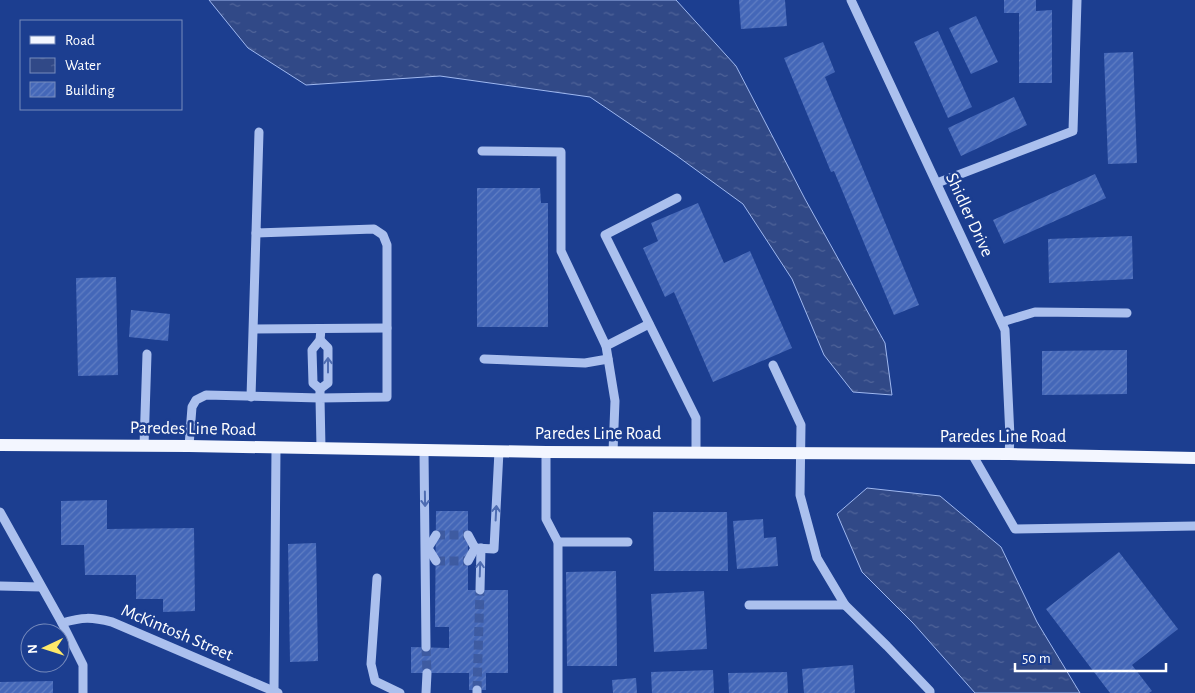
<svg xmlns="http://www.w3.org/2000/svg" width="1195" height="693" font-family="'Alegreya Sans',sans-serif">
<defs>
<pattern id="water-ripples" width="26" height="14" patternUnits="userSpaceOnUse" patternTransform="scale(1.25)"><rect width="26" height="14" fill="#314987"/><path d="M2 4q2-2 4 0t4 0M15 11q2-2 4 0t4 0" fill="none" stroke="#506499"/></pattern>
<pattern id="building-hatch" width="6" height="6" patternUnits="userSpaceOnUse" patternTransform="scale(1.25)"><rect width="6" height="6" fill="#4467b8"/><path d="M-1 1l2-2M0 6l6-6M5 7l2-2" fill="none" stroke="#607ec3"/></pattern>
</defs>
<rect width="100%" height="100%" fill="#1c3e90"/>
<!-- water -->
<g fill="url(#water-ripples)" stroke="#9fb8f0">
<polygon points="209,0 676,0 736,66 805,199 885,343 892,395 853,392 824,355 792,279 743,204 677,156 590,97 440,76 306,85 248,48"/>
<polygon points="867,488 940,496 1001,547 1037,622 1080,693 975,693 913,623 862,572 837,514"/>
</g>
<!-- building -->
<g fill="url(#building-hatch)">
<polygon points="739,0 785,0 787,26 741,29"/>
<polygon points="1004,0 1036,0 1036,11 1052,10 1052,83 1019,83 1019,13 1004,13"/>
<polygon points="976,16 998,62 971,74 949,28"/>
<polygon points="938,31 972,107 948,118 914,42"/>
<polygon points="823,42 835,72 825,77 919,305 894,315 834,171 831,172 784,58"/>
<polygon points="1133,52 1137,163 1108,164 1104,53"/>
<polygon points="1014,97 1027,125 961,156 948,128"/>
<polygon points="1095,174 1106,198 1004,244 993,220"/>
<polygon points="477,188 540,188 541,203 548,203 548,327 477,327"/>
<polygon points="698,203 724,263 750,251 792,348 713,382 674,292 665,297 643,248 658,241 651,223"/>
<polygon points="1132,236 1133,279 1049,283 1048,239"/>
<polygon points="116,277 118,375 78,376 76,278"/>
<polygon points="131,310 170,314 168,341 129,337"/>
<polygon points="1127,350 1127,394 1042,395 1042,351"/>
<polygon points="107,500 107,529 194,528 195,611 163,612 163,599 136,599 136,575 85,575 84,545 61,545 61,501"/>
<polygon points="436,511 468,511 468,590 508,590 508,673 486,673 486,690 469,690 469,673 411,673 411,647 449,648 449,627 435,627"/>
<polygon points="653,512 727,512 728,571 654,571"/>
<polygon points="763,519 764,538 776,537 778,566 737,569 733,521"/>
<polygon points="316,543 318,661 290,662 288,544"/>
<polygon points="1119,552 1178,629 1132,665 1152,691 1149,693 1110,693 1046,609"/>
<polygon points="616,571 617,666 567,666 566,572"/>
<polygon points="704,591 707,649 654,652 651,594"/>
<polygon points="853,665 855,693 804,693 802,669"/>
<polygon points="713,670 714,693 652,693 651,672"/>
<polygon points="787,672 788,693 729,693 728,673"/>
<polygon points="636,678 637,693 613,693 612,680"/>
<polygon points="53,681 53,693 0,693 0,682"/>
</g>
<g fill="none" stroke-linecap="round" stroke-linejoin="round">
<!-- minor-tunnel -->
<g stroke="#3e5ba1" stroke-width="9" stroke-dasharray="9 4.5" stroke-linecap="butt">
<polyline points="436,535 468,535"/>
<polyline points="436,561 468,561"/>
<polyline points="426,647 427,673"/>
<polyline points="477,690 480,590"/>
</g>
<!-- minor -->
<g stroke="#abc0ee" stroke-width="9">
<polyline points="851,0 1005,330 1010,437 1009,454"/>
<polyline points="259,132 256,233 374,229 383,235 387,245 387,397 320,398 321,448"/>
<polyline points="482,151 561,152 561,251 606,346 615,401 613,452"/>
<polyline points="937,183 1073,131 1077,0"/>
<polyline points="677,198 605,235 696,418 696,453"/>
<polyline points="1002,322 1035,312 1127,313"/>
<polyline points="254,329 387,328"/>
<polyline points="320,340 328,348 328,383 320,389"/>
<polyline points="606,346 649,324"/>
<polyline points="484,359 585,363 608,359"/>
<polyline points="773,365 801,425 800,495 817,558 845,605 887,646 930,691 930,693"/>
<polyline points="320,389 313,383 312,350 320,340 321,329"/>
<polyline points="251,397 256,233"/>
<polyline points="144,446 147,354"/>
<polyline points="189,446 192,407 196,400 206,395 320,398 320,389"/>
<polyline points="424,450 426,647"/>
<polyline points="546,452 546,519 558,542 558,693"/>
<polyline points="972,454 1015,529 1195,526"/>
<polyline points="0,512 62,623 83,665 83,693"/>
<polyline points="468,535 475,548 468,561"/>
<polyline points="558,542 628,542"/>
<polyline points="475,548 494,549 499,451"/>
<polyline points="436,561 428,548 436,535"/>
<polyline points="377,578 371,664 375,681 400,693"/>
<polyline points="0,586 41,587"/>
<polyline points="480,590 481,548"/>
<polyline points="749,605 845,605"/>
<path d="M62,623c21,-6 29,-6 50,-1l166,71"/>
<polyline points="274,691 276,448"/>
<polyline points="426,693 427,673"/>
<polyline points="477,693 477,690"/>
</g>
<!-- major -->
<polyline stroke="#f3f6ff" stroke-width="12" points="0,445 189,446 546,452 1009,454 1195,458"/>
</g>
<!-- one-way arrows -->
<defs><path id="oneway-shaft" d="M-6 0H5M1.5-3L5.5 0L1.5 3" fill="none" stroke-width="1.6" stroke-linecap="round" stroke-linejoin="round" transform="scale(1.25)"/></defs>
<g stroke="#4e6cb1">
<use href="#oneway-shaft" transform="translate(328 365) rotate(-90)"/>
<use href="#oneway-shaft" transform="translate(425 499) rotate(89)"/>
<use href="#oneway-shaft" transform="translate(496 513) rotate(-87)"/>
<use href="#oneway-shaft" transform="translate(480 569) rotate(-88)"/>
</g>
<g text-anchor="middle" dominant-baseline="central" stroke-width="5" stroke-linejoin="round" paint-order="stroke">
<!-- street labels -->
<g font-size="18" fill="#fff" stroke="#1c3e90">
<text transform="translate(969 215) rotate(65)">Shidler Drive</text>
<text transform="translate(193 429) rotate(1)">Paredes Line Road</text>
<text x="598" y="434">Paredes Line Road</text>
<text x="1003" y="437">Paredes Line Road</text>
<text transform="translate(177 633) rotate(23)">McKintosh Street</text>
</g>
</g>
<!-- legend -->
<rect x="20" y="20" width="162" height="90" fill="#1c3e90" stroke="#778bbc"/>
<rect x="30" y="36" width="25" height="8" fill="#f3f6ff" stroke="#778bbc"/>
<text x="65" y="45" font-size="15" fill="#ffffff">Road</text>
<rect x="30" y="58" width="25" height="15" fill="url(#water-ripples)" stroke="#778bbc"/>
<text x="65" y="70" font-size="15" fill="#ffffff">Water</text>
<rect x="30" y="82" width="25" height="15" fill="url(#building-hatch)" stroke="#778bbc"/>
<text x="65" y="95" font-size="15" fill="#ffffff">Building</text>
<!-- north arrow -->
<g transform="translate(45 648) rotate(266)"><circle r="24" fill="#1c3e90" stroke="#778bbc"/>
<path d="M0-4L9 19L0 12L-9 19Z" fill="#fee969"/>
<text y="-8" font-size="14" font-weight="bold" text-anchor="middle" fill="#ffffff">N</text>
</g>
<!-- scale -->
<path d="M1015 663v8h151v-8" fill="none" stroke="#ffffff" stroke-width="2.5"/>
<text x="1022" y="663" font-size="15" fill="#ffffff" stroke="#1c3e90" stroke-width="4" paint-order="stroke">50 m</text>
</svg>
